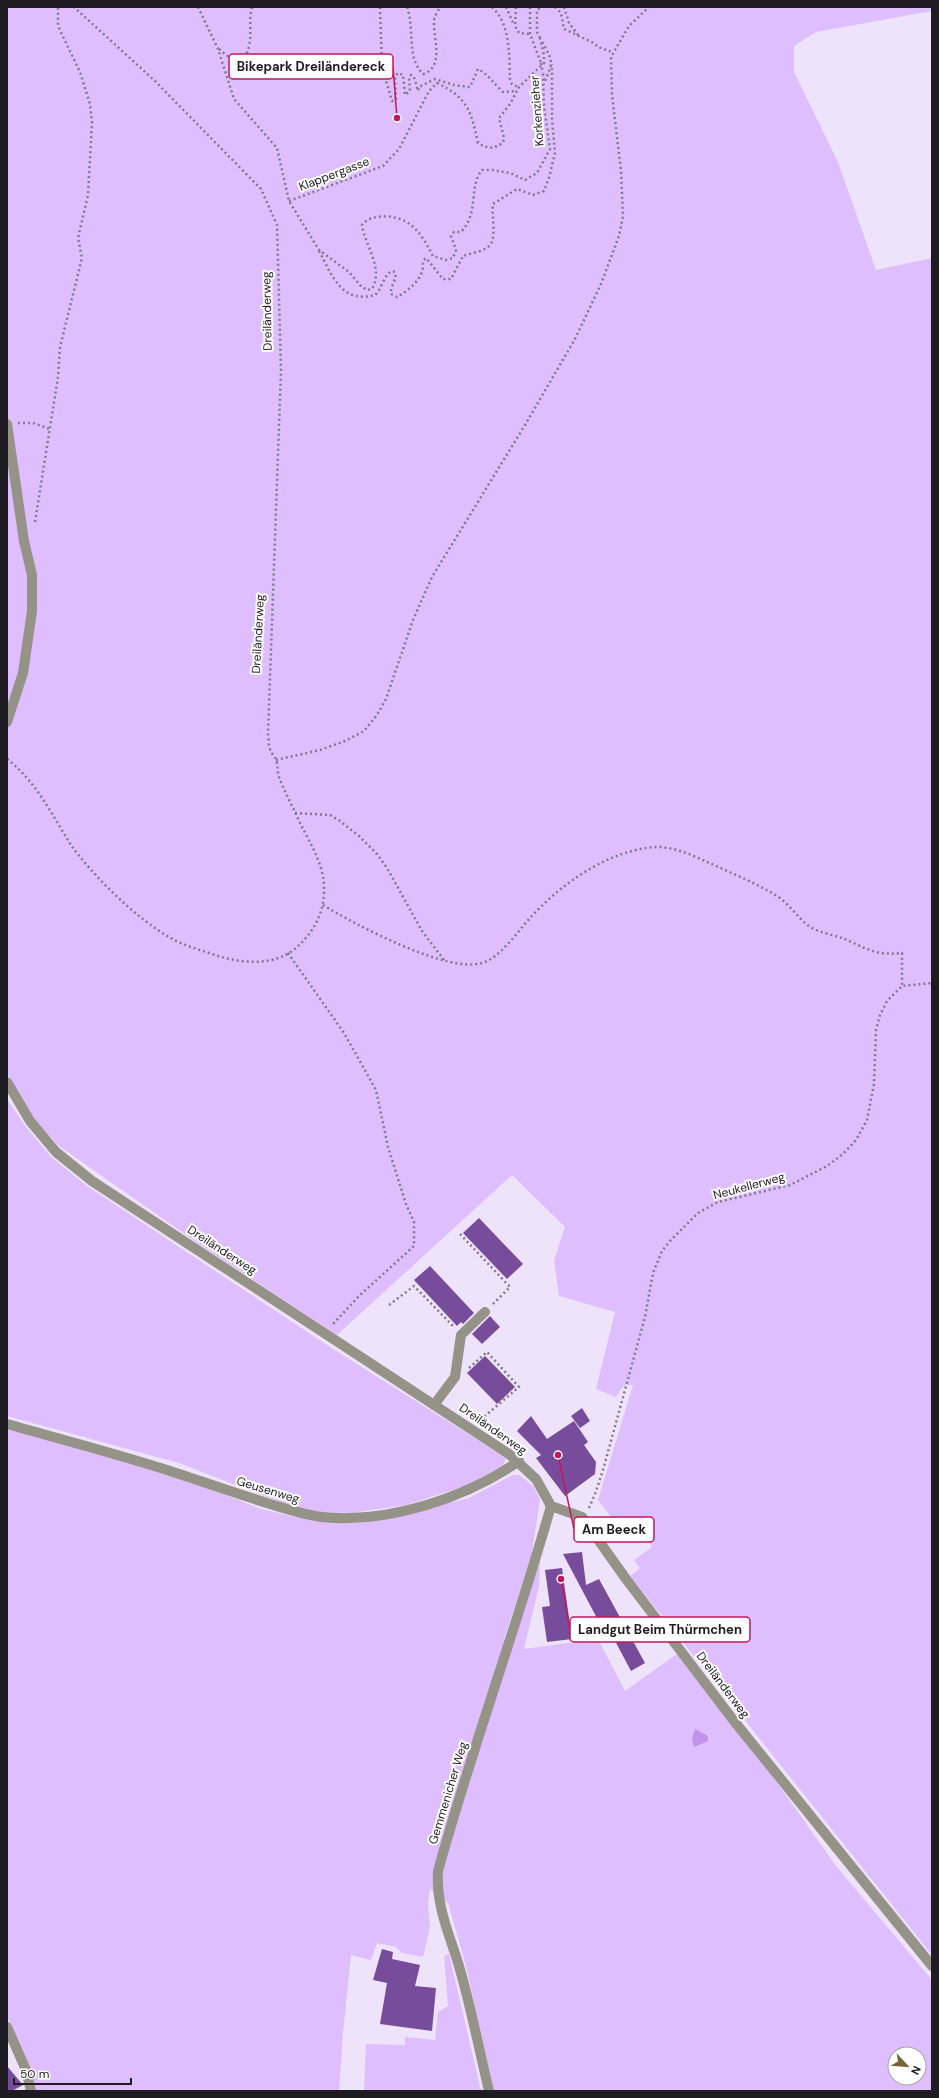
<svg xmlns="http://www.w3.org/2000/svg" width="939" height="2098" font-family="'DM Sans',sans-serif">
<rect width="100%" height="100%" fill="#efe3fc"/>
<!-- green -->
<g fill="#debefe" fill-rule="evenodd">
<polygon points="7,7 932,7 932,11 816,32 794,46 794,72 838,162 876,270 932,258 932,1955 630,1576 640,1568 634,1560 652,1547 638,1526 626,1536 598,1500 633,1385 624,1385 616,1397 596,1389 615,1312 559,1296 554,1260 565,1227 512,1175 337,1335 202,1246 59,1146 33,1118 7,1073"/>
<polygon points="7,1099 26,1127 51,1157 87,1186 330,1347 506,1458 503,1466 465,1486 406,1505 352,1513 311,1512 264,1496 179,1463 7,1416"/>
<path d="M7,1428l168,47 86,34 51,12 96,-8 61,-15 44,-23h6l14,11 7,13 -8,54 -28,86 10,4 26,-84 -1,27 -15,63 74,-10 27,52 52,-37 92,117 67,95 96,114v111h-438l-28,-125 -18,-63 -18,-14 -2,15 2,23 -7,30 -21,-4 -6,-6 -19,-4 -6,17 -20,-5 -8,78 -4,58h-305l-3,-18 -24,-57zM895,2054h24v24h-24z"/>
<polygon points="449,1954 481,2091 364,2091 366,2044 405,2045 405,2037 435,2040 438,2012 448,2006 444,1956"/>
</g>
<!-- water -->
<polygon fill="#c194ea" points="695,1729 708,1736 708,1741 694,1747 692,1739"/>
<!-- building -->
<g fill="#774c9b">
<polygon points="479,1218 523,1264 507,1279 463,1233"/>
<polygon points="430,1266 474,1313 463,1324 461,1322 457,1326 414,1280"/>
<polygon points="490,1316 500,1327 482,1344 472,1334"/>
<polygon points="485,1356 515,1387 497,1404 467,1373"/>
<polygon points="582,1408 590,1421 580,1428 571,1416"/>
<polygon points="531,1416 547,1439 574,1421 588,1442 584,1445 596,1462 595,1474 565,1496 536,1458 541,1455 517,1431"/>
<polygon points="582,1552 586,1585 599,1579 645,1663 631,1671 604,1620 599,1622 563,1554"/>
<polygon points="562,1568 572,1639 547,1642 542,1607 550,1606 545,1570"/>
<polygon points="382,1949 393,1952 392,1959 420,1965 415,1986 436,1988 432,2031 380,2024 387,1983 373,1980"/>
<polygon points="7,2066 23,2085 12,2091 7,2091"/>
</g>
<g fill="none" stroke-linecap="round" stroke-linejoin="round">
<!-- path -->
<g stroke="#817989" stroke-width="2.5" stroke-dasharray="2 3" stroke-linecap="butt">
<path d="M198,7l20,42 16,50 43,49 12,53 30,49 30,22 12,14 6,4 5,-1c12,-21 -7,-43 -10,-64 10,-13 37,-10 49,0 10,8 16,20 22,31l13,4 7,-2 3,-8 -5,-14 3,-4h7c19,-20 7,-45 21,-62h11l17,3 15,7 12,-7 13,-24 -6,-43 -1,-33"/>
<path d="M380,7l2,60 10,34 4,-1 -1,-23 3,-4 5,2 2,20 5,-4 -1,-13 2,-3 3,2 4,14 1,-4 16,-8 19,6 16,2 8,-18c10,5 16,15 25,23l14,-1"/>
<path d="M407,7c8,22 -1,50 16,67 22,-7 10,-35 11,-53 0,-4 4,-10 6,-14"/>
<path d="M492,7c19,18 17,48 18,72l2,5 6,3"/>
<polyline points="506,7 514,25"/>
<polyline points="516,7 515,26 519,33 530,34"/>
<polyline points="530,7 530,34 541,63"/>
<polyline points="555,7 561,13 564,29 594,43 598,47 612,52"/>
<polyline points="564,7 569,23 578,35"/>
<polyline points="540,38 537,32 537,10 541,7"/>
<path d="M542,42c12,20 11,21 2,41"/>
<path d="M219,49l11,9 11,3c15,-15 6,-36 11,-54"/>
<path d="M289,201l94,-35 16,-17 30,-58 8,-8c31,15 34,28 41,60 10,6 15,6 25,0l1,-5 -5,-20 11,-14 9,-17 25,-24v-8l-4,-17"/>
<path d="M319,251c13,24 22,53 56,44 7,-6 9,-21 17,-24l3,1c2,9 -5,14 -4,22l6,3c9,-5 21,-14 25,-25 2,-5 -1,-10 4,-14l17,21h8l12,-23c8,-3 19,-4 25,-9 10,-7 3,-32 5,-43l24,-15 16,6 11,-4 5,-13 6,-25 -3,-34v-55"/>
<polyline points="18,423 33,423 50,429"/>
<polyline points="35,522 58,377 60,347 82,258 78,238 88,195 92,123 90,104 80,72 58,26 58,7"/>
<path d="M7,759c29,22 45,56 64,86 21,30 66,74 98,92 15,9 32,13 49,19 23,7 53,10 74,-5 20,-15 33,-38 32,-63 0,-22 -13,-44 -23,-63 -7,-16 -16,-32 -22,-48 -2,-6 -1,-12 -3,-18 -2,-3 -5,-6 -6,-10 -2,-5 -1,-11 -2,-15l13,-364 -4,-145 -16,-36 -106,-108 -81,-74"/>
<polyline points="276,760 320,750 345,741 364,731 377,715 386,699 413,620 432,577 525,425 575,339 601,284 619,236 623,216 621,171 612,95 611,57 629,26 649,7"/>
<polyline points="295,813 330,815 340,821 359,836 377,854 387,868 422,931 444,960"/>
<path d="M323,905c31,19 125,69 159,58 18,-5 35,-31 48,-45 31,-34 77,-67 124,-71 17,-1 36,7 51,14 24,11 49,21 72,35 11,7 19,19 28,27 10,9 25,11 37,15 11,4 22,11 34,14 9,2 17,2 26,1v33"/>
<polyline points="288,953 344,1033 376,1090 388,1147 406,1204 414,1222 414,1246 359,1296 333,1324"/>
<polyline points="460,1234 510,1287 493,1304"/>
<polyline points="389,1305 414,1286 453,1326"/>
<polyline points="469,1368 487,1352 519,1387 479,1421"/>
<polyline points="589,1508 595,1494 603,1470 645,1317 653,1273 662,1251 670,1241 698,1213 718,1202 790,1185 827,1166 843,1154 856,1140 867,1120 874,1084 876,1030 880,1015 887,1001 902,986 932,983"/>
</g>
<!-- minor -->
<g stroke="#959287" stroke-width="10">
<polyline points="7,424 24,541 32,575 32,611 23,673 7,722"/>
<polyline points="7,1082 30,1121 56,1152 92,1181 509,1454 536,1479 551,1506 582,1517 626,1579 734,1721 932,1966"/>
<polyline points="434,1405 455,1377 461,1335 485,1312"/>
<path d="M7,1424c53,15 107,29 160,46 34,11 68,23 103,34 17,5 34,11 52,13 65,7 144,-19 197,-56"/>
<polyline points="7,2027 26,2070 31,2091"/>
<path d="M489,2091c-10,-42 -18,-84 -30,-125 -10,-33 -23,-59 -21,-95 34,-123 78,-242 113,-365"/>
</g>
<!-- path-bridge -->
<polyline stroke="#817989" stroke-width="2.5" stroke-dasharray="2 3" stroke-linecap="butt" points="541,63 543,73"/>
</g>
<g text-anchor="middle" dominant-baseline="central" stroke-width="4" stroke-linejoin="round" paint-order="stroke">
<!-- street labels -->
<g font-size="12" fill="#1f1b23" stroke="#fff">
<text transform="translate(537 111) rotate(-94)">Korkenzieher</text>
<text transform="translate(334 174) rotate(-21)">Klappergasse</text>
<text transform="translate(267 311) rotate(-91)">Dreiländerweg</text>
<text transform="translate(258 634) rotate(-87)">Dreiländerweg</text>
<text transform="translate(749 1186) rotate(-15)">Neukellerweg</text>
<text transform="translate(222 1250) rotate(33)">Dreiländerweg</text>
<text transform="translate(493 1429) rotate(35)">Dreiländerweg</text>
<text transform="translate(268 1490) rotate(17)">Geusenweg</text>
<text transform="translate(723 1685) rotate(53)">Dreiländerweg</text>
<text transform="translate(448 1793) rotate(-73)">Gemmenicher Weg</text>
</g>
</g>
<!-- callouts -->
<path fill="none" stroke="#c2185b" stroke-width="1.5" d="M397 118L393 67M558 1455L574 1529M561 1579L570 1630"/>
<g fill="#c2185b" stroke="#fff" stroke-width="1.5">
<circle cx="397" cy="118" r="4"/>
<circle cx="558" cy="1455" r="4"/>
<circle cx="561" cy="1579" r="4"/>
</g>
<g fill="#fff" stroke="#c2185b" stroke-width="1.5">
<rect x="229" y="54" width="164" height="25" rx="4"/>
<rect x="574" y="1517" width="80" height="25" rx="4"/>
<rect x="570" y="1617" width="180" height="25" rx="4"/>
</g>
<g font-size="13" text-anchor="middle" font-weight="bold" fill="#1f1b23">
<text x="311" y="71">Bikepark Dreiländereck</text>
<text x="614" y="1534">Am Beeck</text>
<text x="660" y="1634">Landgut Beim Thürmchen</text>
</g>
<!-- border -->
<rect width="939" height="2098" fill="none" stroke="#1f1b23" stroke-width="16"/>
<!-- north arrow -->
<g transform="translate(907 2066) rotate(116)"><circle r="19" fill="#ffffff" stroke="#a5a4a7"/>
<path d="M0-3L7 15L0 10L-7 15Z" fill="#756634"/>
<text y="-6" font-size="11" font-weight="bold" text-anchor="middle" fill="#1f1b23">N</text>
</g>
<!-- scale -->
<path d="M14 2078v6h117v-6" fill="none" stroke="#1f1b23" stroke-width="2"/>
<text x="20" y="2078" font-size="12" fill="#1f1b23" stroke="#ffffff" stroke-width="3" paint-order="stroke">50 m</text>
</svg>
